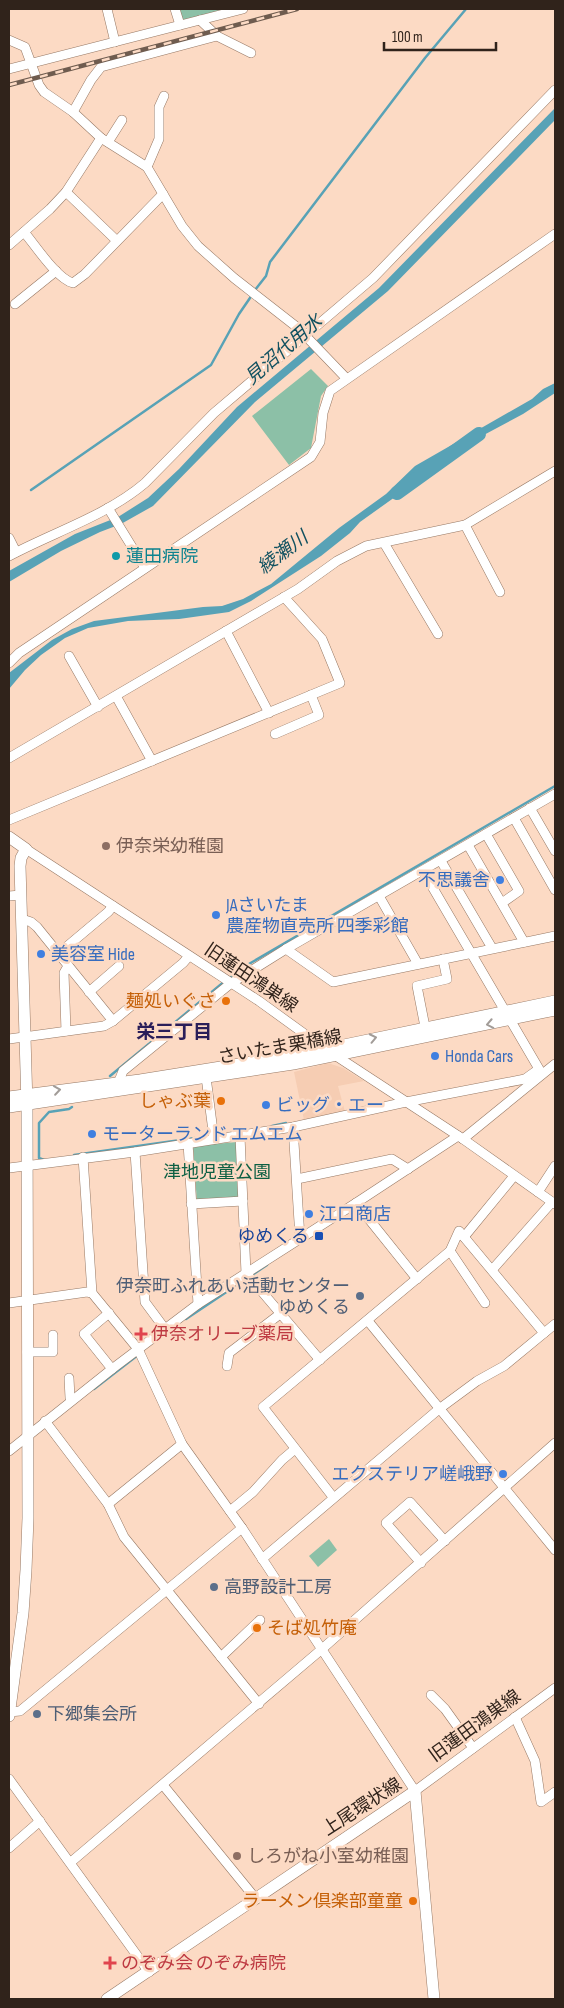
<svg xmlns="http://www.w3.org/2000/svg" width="564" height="2008" font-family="'Sofia Sans Condensed','Noto Sans JP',sans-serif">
<rect width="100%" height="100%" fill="#fcdac4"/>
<!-- built -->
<polygon fill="#f6cdb3" points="328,1063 343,1068 364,1081 338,1086 345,1112 304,1120 294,1072"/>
<!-- green -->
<g fill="#8cc0a7">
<polygon points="177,9 234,9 185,22 180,18"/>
<polygon points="311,369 328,386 321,396 311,448 289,465 252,416"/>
<polygon points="237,1142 241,1199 197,1203 193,1146"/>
<polygon points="329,1539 337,1550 318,1567 309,1556"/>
</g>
<!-- water -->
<g fill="#58a2b6">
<polygon points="555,108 555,120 388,291 255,402 153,506 121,524 100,532 61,551 9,582 9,571 75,534 118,517 148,498 179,469 237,407 379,288"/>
<polygon points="555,383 555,393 523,414 452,452 433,464 395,497 360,522 350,533 321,556 251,601 229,612 179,619 128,621 88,628 65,638 41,655 25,670 9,689 9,673 52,640 72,629 94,621 203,607 222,606 243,599 271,584 339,528 386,494 415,466 532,399 543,389"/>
</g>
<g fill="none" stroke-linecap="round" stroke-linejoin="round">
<!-- stream -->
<g stroke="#58a2b6" stroke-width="2.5">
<polyline points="255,290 266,276 270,262 425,58 466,9"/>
<polyline points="31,490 211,365 239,314 252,295"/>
<polyline points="230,978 242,968 555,786"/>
<polyline points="110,1076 225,981"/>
<polyline points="272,1126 286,1123"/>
<polyline points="74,1155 195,1138"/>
<polyline points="44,1160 39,1158 39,1123 49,1112 69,1109 72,1107"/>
<polyline points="186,1319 267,1265"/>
<polyline points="94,1389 138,1355"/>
</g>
<!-- river -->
<polyline stroke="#58a2b6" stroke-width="14" points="397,493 479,434"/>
<defs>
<g id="minor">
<polyline points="107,9 115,42"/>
<polyline points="175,9 180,25"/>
<polyline points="200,20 217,36 251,53"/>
<polyline points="9,40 25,47 39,85 44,92 73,112 101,138 147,167 182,226 198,246 234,278 298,328 346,378"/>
<polyline points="9,69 243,9"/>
<polyline points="73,112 91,80 101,67 217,36"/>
<polyline points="108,142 122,120"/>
<polyline points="147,167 159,139 159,107 164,96"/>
<polyline points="66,192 116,240"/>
<path d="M24,232c11,13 33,47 49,51l12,-9 78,-80"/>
<polyline points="9,245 50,209 66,192 101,138"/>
<polyline points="15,304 56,271"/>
<polyline points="108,508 145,568"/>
<polyline points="465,525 500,592"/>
<polyline points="9,538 16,552"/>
<polyline points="384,543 438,634"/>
<path d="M9,556c45,-24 97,-40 136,-73l69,-70 159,-135 182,-188"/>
<polyline points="226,631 269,713"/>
<polyline points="69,656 98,707"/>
<polyline points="9,663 19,653 311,457 320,442 323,413 330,391 555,234"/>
<polyline points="116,696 152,761"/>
<polyline points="275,734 319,715 311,695"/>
<polyline points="9,758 298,589 337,561 366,546 465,525 555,471"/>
<polyline points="530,808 555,851"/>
<polyline points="514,818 555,890"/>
<polyline points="9,820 340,683 322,639 284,597"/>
<polyline points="486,834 519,891 502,903"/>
<polyline points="468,845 524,942"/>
<polyline points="26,849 259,1001 324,1048 463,1139 555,1204"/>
<polyline points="441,861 492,948"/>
<polyline points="9,896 21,895"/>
<polyline points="379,896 418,964"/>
<polyline points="22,919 31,922 37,927 113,1021"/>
<polyline points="286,949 333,982 555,936"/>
<polyline points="58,954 108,912 113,906"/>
<polyline points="89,992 119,966"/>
<polyline points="66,1031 64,973 68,966"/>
<polyline points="426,1032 417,986 447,979 443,959"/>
<polyline points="9,1039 104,1026 113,1021 183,963 189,956"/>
<polyline points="206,1077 214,1139"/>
<polyline points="119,1081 123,1071 230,984 286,949 555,794"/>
<polyline points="293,1127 300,1238"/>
<polyline points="240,1136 246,1273 320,1360"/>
<polyline points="463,1139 555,1064"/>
<polyline points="188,1143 198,1304"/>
<polyline points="135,1152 145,1302 165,1329"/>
<polyline points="83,1157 92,1293 138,1349 182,1444 242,1528 415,1791 555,1688"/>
<polyline points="9,1168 135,1152 293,1127 406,1102 525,1079 539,1069 423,871"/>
<polyline points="297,1179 392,1159 408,1169"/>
<polyline points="538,1192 555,1166"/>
<polyline points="356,1203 417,1279"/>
<polyline points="191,1204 243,1201"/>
<polyline points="464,1237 544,1333"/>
<polyline points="450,1251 485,1303"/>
<polyline points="492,1270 552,1202"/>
<polyline points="9,1303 87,1292 92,1293"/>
<polyline points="109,1313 84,1334 112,1369"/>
<polyline points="368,1321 555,1550"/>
<polyline points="27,1352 53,1352 53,1335"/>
<polyline points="227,1366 229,1353 280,1314"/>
<polyline points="69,1378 70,1398 72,1400"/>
<polyline points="45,1421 108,1504 124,1537 259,1704"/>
<polyline points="9,1451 112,1369 198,1304 356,1203 458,1136"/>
<polyline points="333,1497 263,1407 450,1251 459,1231 464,1237 514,1176"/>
<polyline points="108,1504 182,1444"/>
<polyline points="230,1511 253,1492 282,1460 295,1449"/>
<polyline points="262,1559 439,1409 477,1381 504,1366 555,1324"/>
<polyline points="421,1563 386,1523 410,1502 445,1541"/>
<polyline points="221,1657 260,1620"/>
<polyline points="431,1695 445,1709 473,1748"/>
<polyline points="9,1712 20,1711 242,1528"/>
<polyline points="515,1717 535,1761 541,1802 555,1792"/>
<polyline points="9,1779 149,1972"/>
<polyline points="163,1785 256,1899"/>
<polyline points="9,1848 40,1821"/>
<polyline points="71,1862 322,1649 555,1443"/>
</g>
<g id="major">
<polyline points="9,837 26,849 21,858 20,866 27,1105 28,1518 26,1570 23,1613 9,1716"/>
<polyline points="9,1097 140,1080 296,1055 555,1001"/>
<polyline points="9,1107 293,1064 555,1010"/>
<polyline points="107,1999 415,1791 434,1999"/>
</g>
</defs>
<!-- minor casing -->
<use href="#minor" stroke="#977965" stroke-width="10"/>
<!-- major casing -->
<use href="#major" stroke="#977965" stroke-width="12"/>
<!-- minor -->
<use href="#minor" stroke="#fff" stroke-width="9"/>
<!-- major -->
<use href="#major" stroke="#fff" stroke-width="11"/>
<defs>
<polyline id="rail" points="9,85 297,9"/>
</defs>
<!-- rail casing -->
<use href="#rail" stroke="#6f5c4f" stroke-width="4.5"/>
<!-- rail -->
<use href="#rail" stroke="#fcdac4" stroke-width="2.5" stroke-dasharray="8" stroke-linecap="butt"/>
</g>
<!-- one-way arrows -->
<defs><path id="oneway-chevron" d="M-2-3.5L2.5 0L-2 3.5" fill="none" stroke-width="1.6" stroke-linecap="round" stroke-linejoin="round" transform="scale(1.25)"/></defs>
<g stroke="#a29c98">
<use href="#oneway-chevron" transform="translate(490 1024) rotate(169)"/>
<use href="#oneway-chevron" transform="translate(373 1038) rotate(-12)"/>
<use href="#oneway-chevron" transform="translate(57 1090) rotate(-8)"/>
</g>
<!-- markers -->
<circle fill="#0f9aa8" stroke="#fcdac4" stroke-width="2" cx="116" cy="556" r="5"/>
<g fill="#8d6e63" stroke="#fcdac4" stroke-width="2">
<circle cx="106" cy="846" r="5"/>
<circle cx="237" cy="1856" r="5"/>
</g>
<g fill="#3f7fe0" stroke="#fcdac4" stroke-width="2">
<circle cx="500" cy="880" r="5"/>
<circle cx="216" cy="915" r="5"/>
<circle cx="41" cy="954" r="5"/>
<circle cx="435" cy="1056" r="5"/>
<circle cx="266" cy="1105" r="5"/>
<circle cx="92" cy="1134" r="5"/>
<circle cx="309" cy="1214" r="5"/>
<circle cx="503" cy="1474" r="5"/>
</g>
<g fill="#e8710a" stroke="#fcdac4" stroke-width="2">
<circle cx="226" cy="1001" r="5"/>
<circle cx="221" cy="1101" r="5"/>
<circle cx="257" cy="1628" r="5"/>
<circle cx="413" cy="1901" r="5"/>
</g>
<rect fill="#1a4fb4" stroke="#fcdac4" stroke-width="2" x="314" y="1231" width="10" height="10" rx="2.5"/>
<g fill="#5c6f8a" stroke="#fcdac4" stroke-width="2">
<circle cx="360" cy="1296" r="5"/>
<circle cx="214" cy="1587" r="5"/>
<circle cx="37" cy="1714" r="5"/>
</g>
<g fill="#e0444e" stroke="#fcdac4" stroke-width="2">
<path d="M138.5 1326.5h5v5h5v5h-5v5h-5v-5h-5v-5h5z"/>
<path d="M107.5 1955.5h5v5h5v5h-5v5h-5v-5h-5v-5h5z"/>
</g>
<g text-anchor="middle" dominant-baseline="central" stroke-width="5" stroke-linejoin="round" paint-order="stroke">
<!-- culture labels -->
<g font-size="18" fill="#0d838f" stroke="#fcdac4" text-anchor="start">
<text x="126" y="556">蓮田病院</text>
</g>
<!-- education labels -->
<g font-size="18" fill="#785e54" stroke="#fcdac4" text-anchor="start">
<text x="116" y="846">伊奈栄幼稚園</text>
<text x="247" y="1856">しろがね小室幼稚園</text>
</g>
<!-- shop labels -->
<g font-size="18" fill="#366cbe" stroke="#fcdac4" text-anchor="start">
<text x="490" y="880" text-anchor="end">不思議舎</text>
<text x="226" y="905">JAさいたま<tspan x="226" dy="21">農産物直売所 四季彩館</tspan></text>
<text x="51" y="954">美容室 Hide</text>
<text x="445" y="1056">Honda Cars</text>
<text x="276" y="1105">ビッグ・エー</text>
<text x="102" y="1134">モーターランド エムエム</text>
<text x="319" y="1214">江口商店</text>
<text x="493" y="1474" text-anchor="end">エクステリア嵯峨野</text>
</g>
<!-- street labels -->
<g font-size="18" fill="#30231b" stroke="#fcdac4">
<text transform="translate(251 978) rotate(34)">旧蓮田鴻巣線</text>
<text transform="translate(280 1047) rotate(-10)">さいたま栗橋線</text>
<text transform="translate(475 1726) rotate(-36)">旧蓮田鴻巣線</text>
<text transform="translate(362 1807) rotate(-33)">上尾環状線</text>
</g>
<!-- food labels -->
<g font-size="18" fill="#c56008" stroke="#fcdac4" text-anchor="end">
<text x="216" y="1001">麺処いぐさ</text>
<text x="211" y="1101">しゃぶ葉</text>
<text x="267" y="1628" text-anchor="start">そば処竹庵</text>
<text x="403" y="1901">ラーメン倶楽部童童</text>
</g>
<!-- park labels -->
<g font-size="18" fill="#0c5f43" stroke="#fcdac4">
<text x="217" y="1172">津地児童公園</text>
</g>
<!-- transit labels -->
<g font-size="18" fill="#164399" stroke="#fcdac4" text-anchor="end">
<text x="309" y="1236">ゆめくる</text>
</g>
<!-- service labels -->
<g font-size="18" fill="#4e5e75" stroke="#fcdac4" text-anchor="start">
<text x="350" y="1286" text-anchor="end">伊奈町ふれあい活動センター<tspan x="350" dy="21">ゆめくる</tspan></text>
<text x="224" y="1587">高野設計工房</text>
<text x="47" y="1714">下郷集会所</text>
</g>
<!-- health labels -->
<g font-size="18" fill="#be3a42" stroke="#fcdac4" text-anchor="start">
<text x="151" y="1334">伊奈オリーブ薬局</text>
<text x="121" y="1963">のぞみ会 のぞみ病院</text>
</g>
<!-- water labels -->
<g font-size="19" font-style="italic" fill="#115160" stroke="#fcdac4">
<text transform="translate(284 350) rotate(-41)">見沼代用水</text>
<text transform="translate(283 553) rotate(-37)">綾瀬川</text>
</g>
<!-- neighbourhood labels -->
<g font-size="19" font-weight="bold" fill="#2a1e59" stroke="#fcdac4">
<text x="174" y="1032">栄三丁目</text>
</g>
</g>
<!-- border -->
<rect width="564" height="2008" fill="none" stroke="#30231b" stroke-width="20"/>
<!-- scale -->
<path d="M384 42v8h112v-8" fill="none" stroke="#30231b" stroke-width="2.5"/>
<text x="392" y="42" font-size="15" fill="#30231b" stroke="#fcdac4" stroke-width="4" paint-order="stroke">100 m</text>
</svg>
